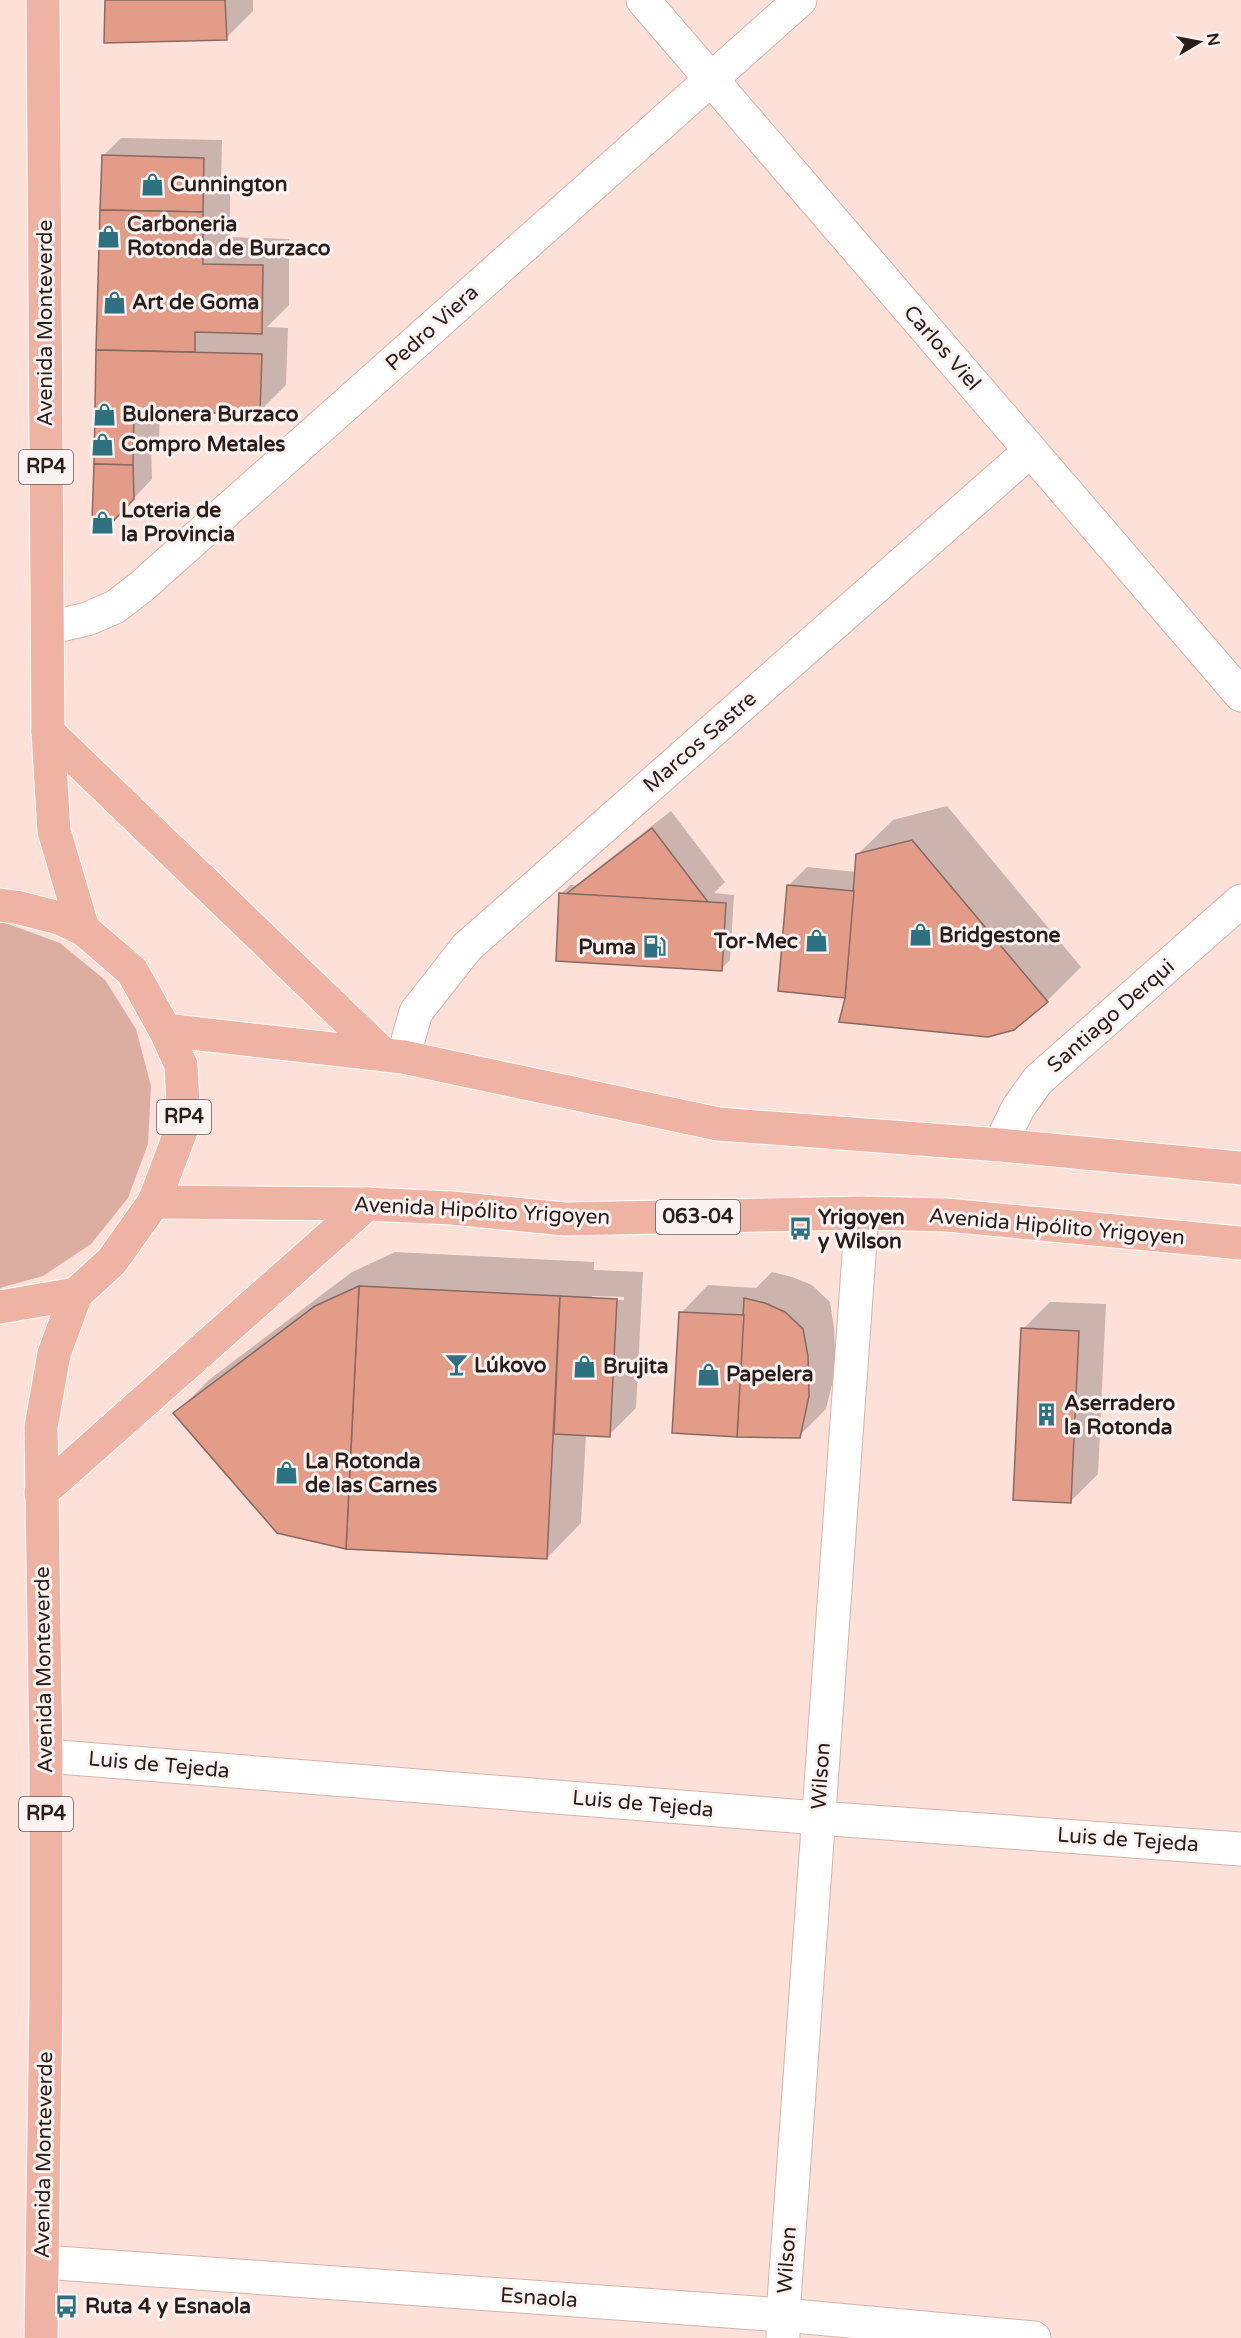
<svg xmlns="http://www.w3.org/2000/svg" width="1241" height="2338" font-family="'Varela Round',sans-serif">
<rect width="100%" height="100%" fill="#fde1d9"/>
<!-- green -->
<polygon fill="#dbaea1" points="0,921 60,943 105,980 136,1029 151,1086 148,1144 128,1198 91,1244 43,1276 0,1288"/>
<!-- shadow -->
<g fill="#0003" fill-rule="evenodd">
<polygon points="106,0 253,0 253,11 226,38"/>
<polygon points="121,138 222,140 221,186 230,186 230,237 289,239 289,305 267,327 288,328 286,385 259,412 160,410 159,437 151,445 152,479 121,512 95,466 103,156"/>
<polygon points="947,806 1081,967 1047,1001 847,996 788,886 807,867 856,872 858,854 893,820"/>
<polygon points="671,811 725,882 714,893 734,895 730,960 721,969 561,894 570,885 576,885"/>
<path d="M395,1252l199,10v8l49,2 -7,136 -27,27 -23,-1 -5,89 -34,35 -372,-144 35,-35 142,-107zM592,1296l32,1v3l-32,-1z"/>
<polygon points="772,1272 792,1277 812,1285 830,1302 834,1328 836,1368 826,1409 799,1436 681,1313 708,1285 756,1288"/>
<polygon points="1050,1302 1106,1304 1098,1474 1071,1501 1023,1329"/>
</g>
<!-- building -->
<g fill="#e39c88" stroke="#896a62" stroke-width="1.5">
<polygon points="105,0 225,0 227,40 104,43"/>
<polygon points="102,155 204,158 203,212 100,210"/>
<polygon points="100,210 203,212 203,264 263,265 262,334 195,332 195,352 96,350"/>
<polygon points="96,350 262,354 260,414 134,411 133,465 94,464"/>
<polygon points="94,464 133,465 134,499 103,532 92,522"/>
<polygon points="652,828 708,902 566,894"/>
<polygon points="912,840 1048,1002 1014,1030 988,1037 839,1022 845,998 856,854"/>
<polygon points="787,885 854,891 845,998 778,991"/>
<polygon points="559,893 726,903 722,971 556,961"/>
<polygon points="359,1286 560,1296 547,1559 346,1549"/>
<polygon points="359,1286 346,1549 277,1533 173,1413 315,1306"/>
<polygon points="560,1296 617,1299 610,1437 554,1434"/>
<polygon points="744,1298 765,1303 785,1312 803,1329 808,1356 809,1396 800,1438 737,1437"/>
<polygon points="679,1312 744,1315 737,1437 672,1433"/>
<polygon points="1021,1328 1079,1331 1071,1503 1013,1500"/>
</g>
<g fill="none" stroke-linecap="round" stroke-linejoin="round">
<defs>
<g id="street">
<polyline points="643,0 1241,695"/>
<polyline points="48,628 87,619 115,607 141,587 800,0"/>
<polyline points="403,1057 416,1012 467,947 1030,451"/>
<polyline points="1000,1145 1018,1108 1038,1080 1241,901"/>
<polyline points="46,1756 818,1818 1241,1849"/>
<polyline points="43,2262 783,2315 1034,2338"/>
<polyline points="783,2338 783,2315 862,1213"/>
</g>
<g id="primary">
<polyline points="43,0 48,732 54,831 83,929"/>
<polyline points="48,732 384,1055"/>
<polyline points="0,905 16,907 59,918 83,929 132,971 165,1030 181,1065 184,1123 154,1202 112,1261 76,1294 0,1307"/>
<polyline points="165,1030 403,1057 718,1124 1000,1145 1241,1168"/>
<polyline points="154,1202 367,1204 452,1208 565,1219 862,1213 947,1215 1241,1243"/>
<polyline points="41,1493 367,1204"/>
<polyline points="41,2338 46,1998 46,1756 41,1427 54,1354 76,1294"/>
</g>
</defs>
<!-- street casing -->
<use href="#street" stroke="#d4b3a9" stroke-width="35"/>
<!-- primary casing -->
<use href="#primary" stroke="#fff" stroke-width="35"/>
<!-- street -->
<use href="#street" stroke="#fff" stroke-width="33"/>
<!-- primary -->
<use href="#primary" stroke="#eeb3a3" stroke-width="33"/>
</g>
<!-- icons -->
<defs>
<symbol id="shop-bare" viewBox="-9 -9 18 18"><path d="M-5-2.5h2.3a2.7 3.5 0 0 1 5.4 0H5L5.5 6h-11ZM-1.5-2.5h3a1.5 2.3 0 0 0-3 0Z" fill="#2e7282" stroke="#faf3f1" stroke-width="2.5" paint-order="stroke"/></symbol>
<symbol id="fuel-bare" viewBox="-9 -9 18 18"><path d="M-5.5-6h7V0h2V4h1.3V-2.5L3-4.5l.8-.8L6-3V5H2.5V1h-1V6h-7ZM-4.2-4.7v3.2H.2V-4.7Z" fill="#2e7282" stroke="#faf3f1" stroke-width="2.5" paint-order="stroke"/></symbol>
<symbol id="bus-bare" viewBox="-9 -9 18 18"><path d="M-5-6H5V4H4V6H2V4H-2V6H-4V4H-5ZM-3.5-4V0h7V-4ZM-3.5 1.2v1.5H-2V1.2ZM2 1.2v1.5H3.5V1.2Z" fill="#2e7282" stroke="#faf3f1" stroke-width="2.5" paint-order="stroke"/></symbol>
<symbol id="bar-bare" viewBox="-9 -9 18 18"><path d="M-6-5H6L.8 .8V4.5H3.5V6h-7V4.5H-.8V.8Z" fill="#2e7282" stroke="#faf3f1" stroke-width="2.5" paint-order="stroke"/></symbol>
<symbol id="building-bare" viewBox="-9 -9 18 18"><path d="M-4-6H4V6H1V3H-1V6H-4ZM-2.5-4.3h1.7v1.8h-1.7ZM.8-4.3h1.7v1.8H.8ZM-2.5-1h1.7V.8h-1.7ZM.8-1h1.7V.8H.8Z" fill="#2e7282" stroke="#faf3f1" stroke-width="2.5" paint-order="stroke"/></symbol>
</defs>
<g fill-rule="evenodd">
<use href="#shop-bare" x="136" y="168" width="33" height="33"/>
<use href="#shop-bare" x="92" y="220" width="33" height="33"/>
<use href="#shop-bare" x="98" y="286" width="33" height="33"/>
<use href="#shop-bare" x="88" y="398" width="33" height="33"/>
<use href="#shop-bare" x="86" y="428" width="33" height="33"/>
<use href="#shop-bare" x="86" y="506" width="33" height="33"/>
<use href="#shop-bare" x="904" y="918" width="33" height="33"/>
<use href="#shop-bare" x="800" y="924" width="33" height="33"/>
<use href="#fuel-bare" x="638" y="930" width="33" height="33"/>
<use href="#bus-bare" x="784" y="1212" width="33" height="33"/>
<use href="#bar-bare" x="440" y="1348" width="33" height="33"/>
<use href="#shop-bare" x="568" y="1350" width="33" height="33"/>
<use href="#shop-bare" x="692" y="1358" width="33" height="33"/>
<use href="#building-bare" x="1030" y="1398" width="33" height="33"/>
<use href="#shop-bare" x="270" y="1456" width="33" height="33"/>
<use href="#bus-bare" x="50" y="2290" width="33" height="33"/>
</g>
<g text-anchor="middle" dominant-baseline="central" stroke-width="6" stroke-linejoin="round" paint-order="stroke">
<!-- shield labels -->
<g fill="#faf3f1" stroke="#685c5a" stroke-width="1.5">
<rect x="19" y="450" width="54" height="34" rx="4.5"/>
<rect x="157" y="1100" width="54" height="34" rx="4.5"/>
<rect x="656" y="1200" width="84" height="34" rx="4.5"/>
<rect x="19" y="1797" width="54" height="34" rx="4.5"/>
</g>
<g font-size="20" font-weight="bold" fill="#291c19">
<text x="46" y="467">RP4</text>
<text x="184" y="1117">RP4</text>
<text x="698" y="1217">063-04</text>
<text x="46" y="1814">RP4</text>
</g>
<!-- poi labels -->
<g font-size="21" font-weight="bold" fill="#291c19" stroke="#faf3f1" text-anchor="start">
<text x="170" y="184">Cunnington</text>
<text x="127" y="224">Carboneria<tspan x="127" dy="24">Rotonda de Burzaco</tspan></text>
<text x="132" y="302">Art de Goma</text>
<text x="122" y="414">Bulonera Burzaco</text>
<text x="121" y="444">Compro Metales</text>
<text x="121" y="510">Loteria de<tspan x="121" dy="24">la Provincia</tspan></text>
<text x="939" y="935">Bridgestone</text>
<text x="798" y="941" text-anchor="end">Tor-Mec</text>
<text x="636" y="947" text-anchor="end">Puma</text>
<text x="818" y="1217">Yrigoyen<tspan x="818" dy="24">y Wilson</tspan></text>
<text x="474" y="1365">Lúkovo</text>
<text x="603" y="1366">Brujita</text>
<text x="726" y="1374">Papelera</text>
<text x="1064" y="1403">Aserradero<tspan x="1064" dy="24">la Rotonda</tspan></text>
<text x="305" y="1461">La Rotonda<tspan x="305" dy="24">de las Carnes</tspan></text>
<text x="85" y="2306">Ruta 4 y Esnaola</text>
</g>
<!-- street labels -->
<g font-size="21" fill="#291c19" stroke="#faf3f1">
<text transform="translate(45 323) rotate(-90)">Avenida Monteverde</text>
<text transform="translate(432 328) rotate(-42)">Pedro Viera</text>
<text transform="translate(942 348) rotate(49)">Carlos Viel</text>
<text transform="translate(700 742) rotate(-41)">Marcos Sastre</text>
<text transform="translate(1111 1016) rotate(-41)">Santiago Derqui</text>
<text transform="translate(482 1211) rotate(3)">Avenida Hipólito Yrigoyen</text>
<text transform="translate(1057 1227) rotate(5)">Avenida Hipólito Yrigoyen</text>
<text transform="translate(44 1670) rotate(-91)">Avenida Monteverde</text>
<text transform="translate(159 1765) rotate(5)">Luis de Tejeda</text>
<text transform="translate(821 1776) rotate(-86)">Wilson</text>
<text transform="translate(643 1804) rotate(5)">Luis de Tejeda</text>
<text transform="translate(1128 1840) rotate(4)">Luis de Tejeda</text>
<text transform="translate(44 2155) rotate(-89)">Avenida Monteverde</text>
<text transform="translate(787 2260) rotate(-86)">Wilson</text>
<text transform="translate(539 2298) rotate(4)">Esnaola</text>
</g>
</g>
<!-- north arrow -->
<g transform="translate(1199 42) rotate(80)" stroke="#faf3f1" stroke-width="4.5" paint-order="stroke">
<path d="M0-4.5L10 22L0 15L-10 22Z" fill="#291c19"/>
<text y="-9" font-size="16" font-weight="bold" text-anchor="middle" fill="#291c19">N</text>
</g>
</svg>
